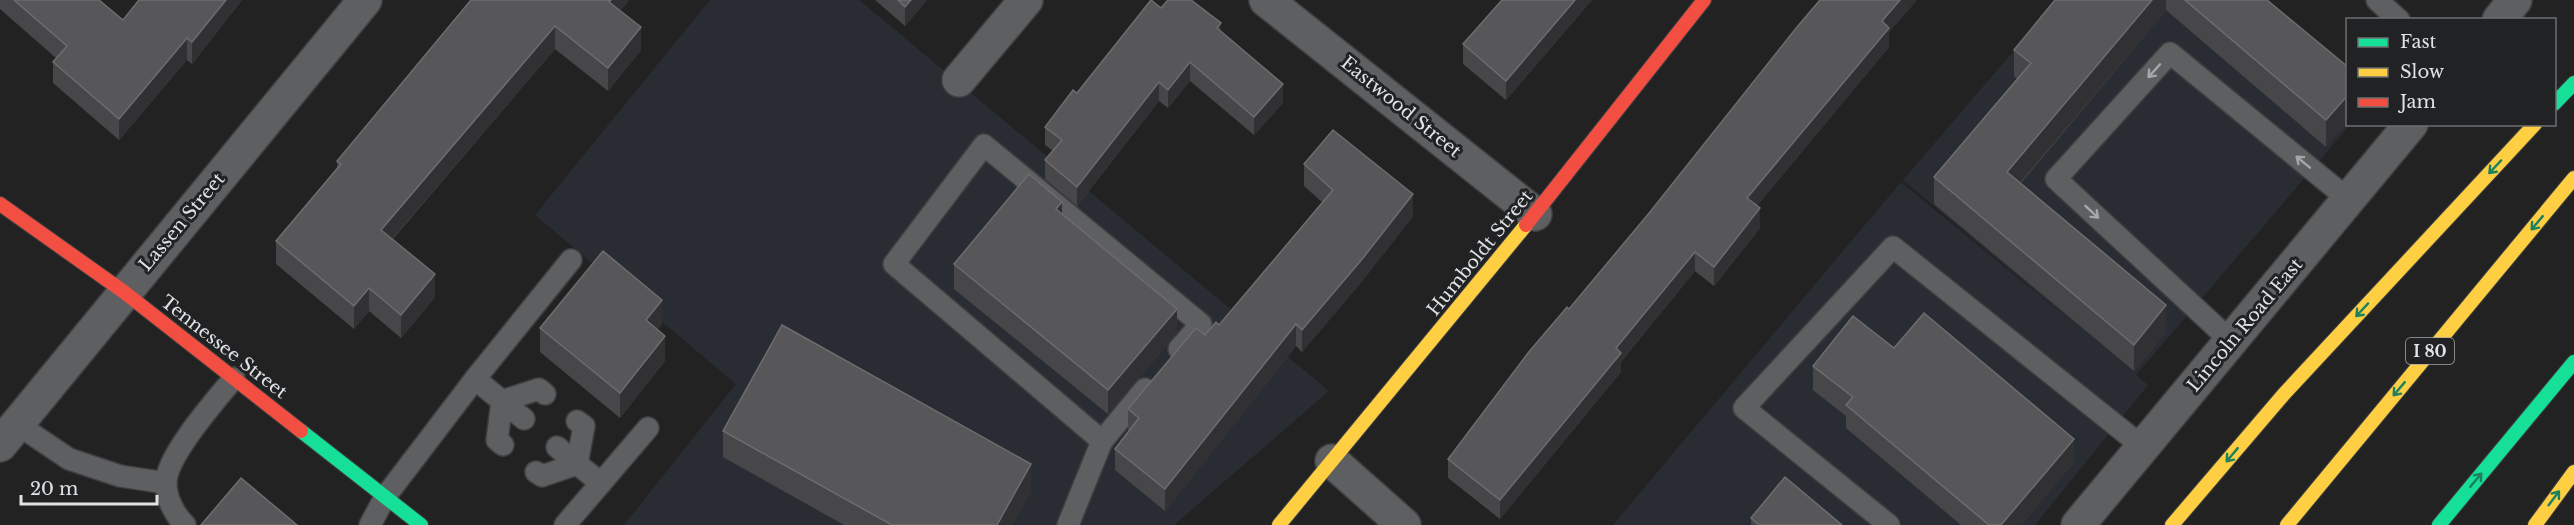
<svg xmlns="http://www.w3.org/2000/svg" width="2574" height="525" font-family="'Libre Baskerville',serif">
<rect width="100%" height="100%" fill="#222223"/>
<!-- built -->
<g fill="#292d33">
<polygon points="710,0 859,0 1329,391 1174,525 624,525 736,384 535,215"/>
<polygon points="2057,0 2238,0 2347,91 2348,124 2350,125 2136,375 2148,385 2035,525 1613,525 1901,182 2091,338 1903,180"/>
</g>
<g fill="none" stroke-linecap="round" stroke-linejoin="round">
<defs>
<g id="lane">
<polyline points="2377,0 2399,20"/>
<polyline points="2231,341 2056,179 2170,53 2348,199"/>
<polyline points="475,379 524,419"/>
<polyline points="17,424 69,459 120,476 166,483"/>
<polyline points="1102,441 894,264 984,145 1201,324 1179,349"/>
<polyline points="503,445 497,440 502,401 539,389 545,394"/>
<polyline points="557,447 577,464"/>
<polyline points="577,464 584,426 577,421"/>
<polyline points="536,472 542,476 577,464 601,483"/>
<path d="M185,525c-10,-10 -19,-26 -19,-42 0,-27 50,-83 68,-105"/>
<polyline points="370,525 385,497 475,379 571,260"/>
<polyline points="565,525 648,428"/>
<polyline points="1068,525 1102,441 1145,389"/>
<polyline points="1889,525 1744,408 1893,247 2143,447"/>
</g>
<g id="street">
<polyline points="1266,0 1535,214"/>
<polyline points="2499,20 2515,0"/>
<polyline points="959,80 1026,0"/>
<polyline points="0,445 365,0"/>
<polyline points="1332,461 1404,525"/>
<polyline points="2078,525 2411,124"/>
</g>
<g id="fast">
<polyline points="2554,104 2574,83"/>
<polyline points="301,431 421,525"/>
<polyline points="2439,525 2574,362"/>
</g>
<g id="slow">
<polyline points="1279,525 1526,225"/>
<polyline points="2172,525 2284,394 2535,124"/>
<polyline points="2287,525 2574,178"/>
<polyline points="2535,525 2574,472"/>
</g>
<g id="jam">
<polyline points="0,204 124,292 301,431"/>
<polyline points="1526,225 1704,0"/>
</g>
</defs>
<!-- lane casing -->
<use href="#lane" stroke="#3e3f40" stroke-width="24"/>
<!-- street casing -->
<use href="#street" stroke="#3e3f40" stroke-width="36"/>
<!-- fast casing -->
<use href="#fast" stroke="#3e3f40" stroke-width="16"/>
<!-- slow casing -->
<use href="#slow" stroke="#3e3f40" stroke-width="16"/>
<!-- jam casing -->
<use href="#jam" stroke="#3e3f40" stroke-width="16"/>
<!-- lane -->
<use href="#lane" stroke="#5e5f60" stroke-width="21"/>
<!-- street -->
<use href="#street" stroke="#5e5f60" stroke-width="33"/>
<!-- fast -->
<use href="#fast" stroke="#16e098" stroke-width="14"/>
<!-- slow -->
<use href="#slow" stroke="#ffcf43" stroke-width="14"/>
<!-- jam -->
<use href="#jam" stroke="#f24e42" stroke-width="14"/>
</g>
<!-- wall -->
<g fill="#474749">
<polygon points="0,0 99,0 123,20 242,0 192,64 187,60 119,140 53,83 53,62 56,58 0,9"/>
<polygon points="471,0 629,0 620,11 641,50 608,91 555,49 393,239 435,297 401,338 369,311 354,329 276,264 276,241 337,169 337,161"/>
<polygon points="875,0 927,0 905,26"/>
<polygon points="1592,0 1506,100 1463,64 1463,44"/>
<polygon points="1820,0 1917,0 1889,32 1889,47 1757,206 1760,228 1714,286 1695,271 1621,362 1621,372 1500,519 1448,478 1448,459 1569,309 1650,212"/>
<polygon points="2055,0 2267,0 2348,67 2326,147 2166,10 2021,183 2166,332 2134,371 1934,204 1934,177 2017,79 2014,76 2014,50"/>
<polygon points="1161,8 1221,31 1283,103 1254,135 1190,81 1168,108 1159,101 1077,206 1045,179 1045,160 1053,151 1045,145 1045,127 1077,93"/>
<polygon points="1304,164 1413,216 1363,280 1302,352 1296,346 1165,511 1115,470 1115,449 1129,431 1128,430 1128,409 1205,335 1219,325 1322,202 1304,186"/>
<polygon points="1062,214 1177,333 1108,414 954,289 954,264"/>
<polygon points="662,324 657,330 665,361 620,418 540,352 540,328"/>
<polygon points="1894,348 2074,462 2021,525 1961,525 1846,428 1846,416 1813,390 1813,366"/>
<polygon points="723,431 1031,491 1012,525 844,525 723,457"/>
<polygon points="1751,518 1842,525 1751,525"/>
</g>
<!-- shaded-wall -->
<g fill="#313133">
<polygon points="226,0 242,0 192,64 192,42"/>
<polygon points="611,0 629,0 609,25 609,2"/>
<polygon points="911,0 927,0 905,26 905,7"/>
<polygon points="1575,0 1592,0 1506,100 1506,81"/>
<polygon points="1900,0 1917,0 1889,32 1889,47 1747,218 1747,198 1882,21"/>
<polygon points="2152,0 2166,0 2166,10 2007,198 2007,172"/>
<polygon points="1221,23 1221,42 1217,28"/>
<polygon points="555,26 555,49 381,252 381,230"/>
<polygon points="641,27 641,50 608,91 608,68"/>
<polygon points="187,38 187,60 119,140 119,119"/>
<polygon points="1190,62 1190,81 1168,108 1168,90"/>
<polygon points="1159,82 1159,101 1077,206 1077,187"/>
<polygon points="1283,84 1283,103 1254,135 1254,117"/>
<polygon points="2348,95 2348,122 2326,147 2326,120"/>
<polygon points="1413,194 1413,216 1363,280 1302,352 1302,330"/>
<polygon points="1062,202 1062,226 1056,209"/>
<polygon points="1760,208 1760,228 1714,286 1714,267"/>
<polygon points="1695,252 1695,271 1621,362 1621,372 1500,519 1500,500 1616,348"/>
<polygon points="435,274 435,297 401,338 401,315"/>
<polygon points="369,288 369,311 354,329 354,306"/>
<polygon points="662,300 662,324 646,344 646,320"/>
<polygon points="2166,305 2166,332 2134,371 2134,345"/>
<polygon points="1177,309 1177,333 1108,414 1108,390"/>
<polygon points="1296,324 1296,346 1165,511 1165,489"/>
<polygon points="665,336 665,361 620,418 620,393"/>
<polygon points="2074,439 2074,462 2021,525 2001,525"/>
<polygon points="1031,464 1031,491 1012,525 997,525"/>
</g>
<!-- building -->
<g fill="#575759" stroke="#6d6d6f" stroke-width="1.5">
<polygon points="14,0 99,0 123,20 139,0 226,0 192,42 187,38 119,119 53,62 67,46"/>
<polygon points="471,0 611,0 609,2 641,27 608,68 555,26 381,230 435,274 401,315 369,288 354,306 276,241 341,164 337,161"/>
<polygon points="898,0 911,0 905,7"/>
<polygon points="1151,0 1161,8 1168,0 1191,0 1221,23 1217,28 1283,84 1254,117 1190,62 1168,90 1159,82 1077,187 1045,160 1062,140 1045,127 1073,90 1077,93"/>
<polygon points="1502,0 1575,0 1506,81 1463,44"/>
<polygon points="1820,0 1900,0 1882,21 1889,28 1747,198 1760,208 1714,267 1695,252 1616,348 1621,353 1500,500 1448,459 1528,353 1567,307 1569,309 1650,212 1797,27"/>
<polygon points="2055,0 2152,0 2007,172 2166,305 2134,345 1934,177 2031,63 2014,50"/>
<polygon points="2185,0 2267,0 2348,67 2348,95 2326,120"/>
<polygon points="1333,130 1413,194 1363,258 1302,330 1296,324 1165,489 1115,449 1139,418 1128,409 1196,328 1205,335 1216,322 1219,325 1333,190 1304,164"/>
<polygon points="1029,174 1062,202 1056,209 1177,309 1108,390 954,264"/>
<polygon points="603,251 662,300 646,320 665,336 620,393 540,328"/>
<polygon points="1924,313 2074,439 2001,525 1989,525 1846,405 1853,397 1813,366 1853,316 1894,348"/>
<polygon points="782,325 1031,464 997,525 892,525 723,431"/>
<polygon points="1785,477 1842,525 1759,525 1751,518"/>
<polygon points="241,478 297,525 201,525"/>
</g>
<!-- one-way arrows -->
<defs><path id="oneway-shaft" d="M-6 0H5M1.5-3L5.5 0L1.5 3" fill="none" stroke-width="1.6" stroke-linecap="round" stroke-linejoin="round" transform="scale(1.5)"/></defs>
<g stroke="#a6a7a8">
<use href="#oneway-shaft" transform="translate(2154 71) rotate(132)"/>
<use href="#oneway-shaft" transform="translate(2303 162) rotate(-141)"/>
<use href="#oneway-shaft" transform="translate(2092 212) rotate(43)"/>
</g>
<g stroke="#1c815e">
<use href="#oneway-shaft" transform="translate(2495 167) rotate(133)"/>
<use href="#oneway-shaft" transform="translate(2537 223) rotate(130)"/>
<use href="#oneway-shaft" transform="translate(2362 310) rotate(133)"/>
<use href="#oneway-shaft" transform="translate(2399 389) rotate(130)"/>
<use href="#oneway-shaft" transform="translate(2232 455) rotate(130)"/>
<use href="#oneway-shaft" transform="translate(2476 480) rotate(-50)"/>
<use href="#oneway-shaft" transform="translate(2554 498) rotate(-53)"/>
</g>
<g text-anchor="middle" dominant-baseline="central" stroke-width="6" stroke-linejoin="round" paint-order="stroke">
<!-- shield labels -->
<rect fill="#212224" stroke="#a7a8aa" stroke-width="1.5" x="2406" y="338" width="48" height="26" rx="4.5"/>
<g font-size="16" font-weight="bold" fill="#e1e2e3">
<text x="2430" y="351">I 80</text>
</g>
<!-- street labels -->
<g font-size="18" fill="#e1e2e3" stroke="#212224">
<text transform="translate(1401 107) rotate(39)">Eastwood Street</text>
<text transform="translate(182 222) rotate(-50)">Lassen Street</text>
<text transform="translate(1480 253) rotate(-51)">Humboldt Street</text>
<text transform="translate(2245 325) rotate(-50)">Lincoln Road East</text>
<text transform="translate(224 347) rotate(38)">Tennessee Street</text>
</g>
</g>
<!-- legend -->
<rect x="2346" y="18" width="210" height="108" fill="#212224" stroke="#6e6f70" stroke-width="1.5"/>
<rect x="2358" y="38" width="30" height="9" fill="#16e098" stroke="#6e6f70" stroke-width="1.5"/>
<text x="2400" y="48" font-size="18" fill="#e1e2e3">Fast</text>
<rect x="2358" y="68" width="30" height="9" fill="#ffcf43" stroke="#6e6f70" stroke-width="1.5"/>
<text x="2400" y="78" font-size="18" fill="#e1e2e3">Slow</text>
<rect x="2358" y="98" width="30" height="9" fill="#f24e42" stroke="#6e6f70" stroke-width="1.5"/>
<text x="2400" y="108" font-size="18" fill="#e1e2e3">Jam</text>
<!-- scale -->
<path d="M21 495v9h136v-9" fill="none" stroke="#e1e2e3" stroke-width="3"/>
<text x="30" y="495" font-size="18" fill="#e1e2e3" stroke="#212224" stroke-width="4.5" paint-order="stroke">20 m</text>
</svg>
